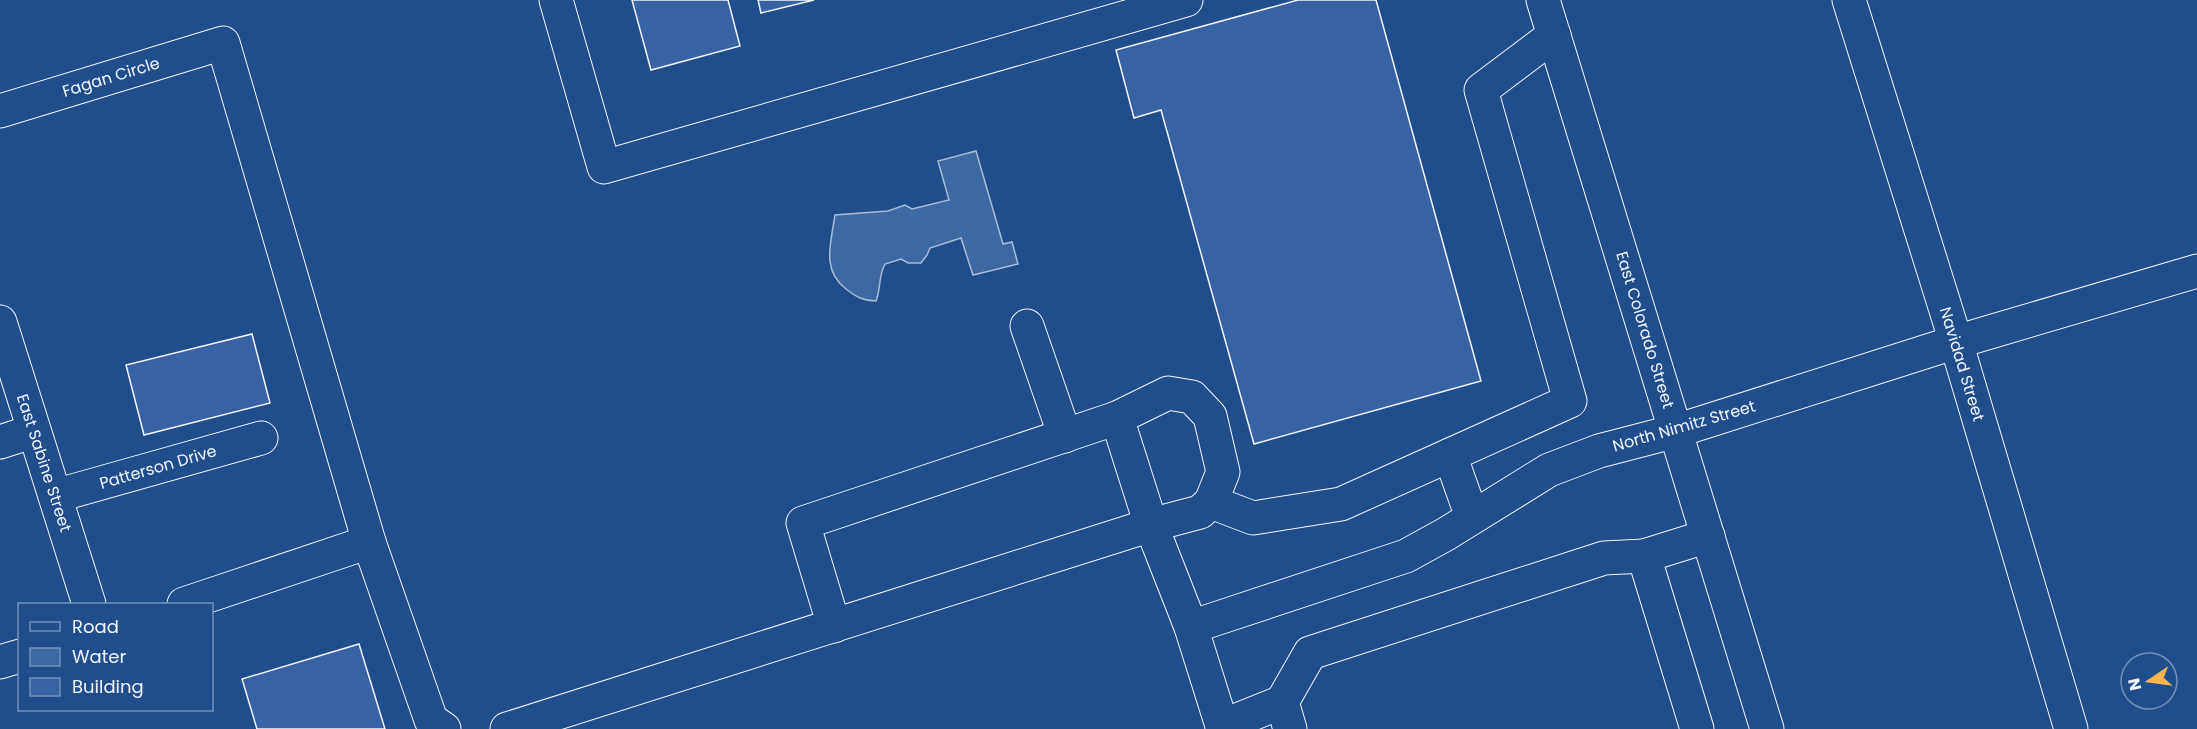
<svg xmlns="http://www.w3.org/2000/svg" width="2197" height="729" font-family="Poppins,sans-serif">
<rect width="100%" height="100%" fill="#1f4e8c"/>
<!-- water -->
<path fill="#3b69a3" stroke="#a8bbd7" stroke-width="1.5" d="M976,151l27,93 9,-2 6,22 -45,11 -12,-37 -31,10 -3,7 -6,8h-13l-7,-4 -16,5c-7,13 -4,25 -9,37 -12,0 -20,-4 -30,-12 -25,-19 -15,-46 -11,-74l53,-4 17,-6 7,4 37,-9 -11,-39z"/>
<!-- building -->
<g fill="#3563a3" stroke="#f2f6ff" stroke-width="1.5">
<polygon points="632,0 728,0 740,46 651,70"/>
<polygon points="758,0 814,0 761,13"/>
<polygon points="1298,0 1376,0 1481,381 1254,444 1161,110 1134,118 1116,50"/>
<polygon points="252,334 270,403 144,435 126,365"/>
<polygon points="359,644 385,729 257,729 242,679"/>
</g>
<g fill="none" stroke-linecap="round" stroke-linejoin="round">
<defs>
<g id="minor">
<polyline points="556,0 604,167 1186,0"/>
<polyline points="1543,0 1767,729"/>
<polyline points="1849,0 1956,342 2071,729"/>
<polyline points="0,111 223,43 369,542"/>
<polyline points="0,322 89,604"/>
<polyline points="1027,326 1065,436"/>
<polygon points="1168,393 1192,397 1210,416 1223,472 1211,502 1200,512 1151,525 1117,418"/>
<polyline points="0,442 34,431"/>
<polyline points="1450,455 1472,517"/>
<polyline points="55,496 261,438"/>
<polyline points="1211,502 1253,518 1341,504 1570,401 1481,90 1554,35"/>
<polyline points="184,604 369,542 431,720 444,729"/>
<polyline points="834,626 803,523 1117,418"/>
<polyline points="1191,627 1406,556 1446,534 1549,470 1599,451 1676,431 1956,342 2197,271"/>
<polyline points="0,662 20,656"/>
<polyline points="1222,726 1282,702"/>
<polyline points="507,729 1151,525 1191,627 1223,729"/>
<polyline points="1290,729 1282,702 1310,653 1604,558 1644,556"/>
<polyline points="1697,729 1644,556 1708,536"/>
</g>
</defs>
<!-- minor casing -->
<use href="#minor" stroke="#f2f6ff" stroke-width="35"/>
<!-- minor -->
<use href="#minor" stroke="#1f4e8c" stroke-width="33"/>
</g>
<g text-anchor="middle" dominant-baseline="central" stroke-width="4.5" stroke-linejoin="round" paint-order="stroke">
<!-- street labels -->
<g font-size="16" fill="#f2f6ff" stroke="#1f4e8c">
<text transform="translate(111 77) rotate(-17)">Fagan Circle</text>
<text transform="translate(1645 330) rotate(73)">East Colorado Street</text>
<text transform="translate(1962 364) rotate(73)">Navidad Street</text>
<text transform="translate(1684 426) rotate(-16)">North Nimitz Street</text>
<text transform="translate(44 463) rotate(72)">East Sabine Street</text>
<text transform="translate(158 467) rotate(-16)">Patterson Drive</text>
</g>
</g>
<!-- legend -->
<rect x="18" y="603" width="195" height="108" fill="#1f4e8c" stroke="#7391ba" stroke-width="1.5"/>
<rect x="30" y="622" width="30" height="9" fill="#1f4e8c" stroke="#7391ba" stroke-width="1.5"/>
<text x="72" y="633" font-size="18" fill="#f2f6ff">Road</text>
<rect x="30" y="648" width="30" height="18" fill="#3b69a3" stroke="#7391ba" stroke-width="1.5"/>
<text x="72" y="663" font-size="18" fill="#f2f6ff">Water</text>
<rect x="30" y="678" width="30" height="18" fill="#3563a3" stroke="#7391ba" stroke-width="1.5"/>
<text x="72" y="693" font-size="18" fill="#f2f6ff">Building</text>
<!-- north arrow -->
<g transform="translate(2149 681) rotate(257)"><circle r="28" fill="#1f4e8c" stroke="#7391ba" stroke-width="1.5"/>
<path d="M0-4.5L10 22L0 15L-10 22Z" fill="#ffb74d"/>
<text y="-9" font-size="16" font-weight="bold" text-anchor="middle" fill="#f2f6ff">N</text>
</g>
</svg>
